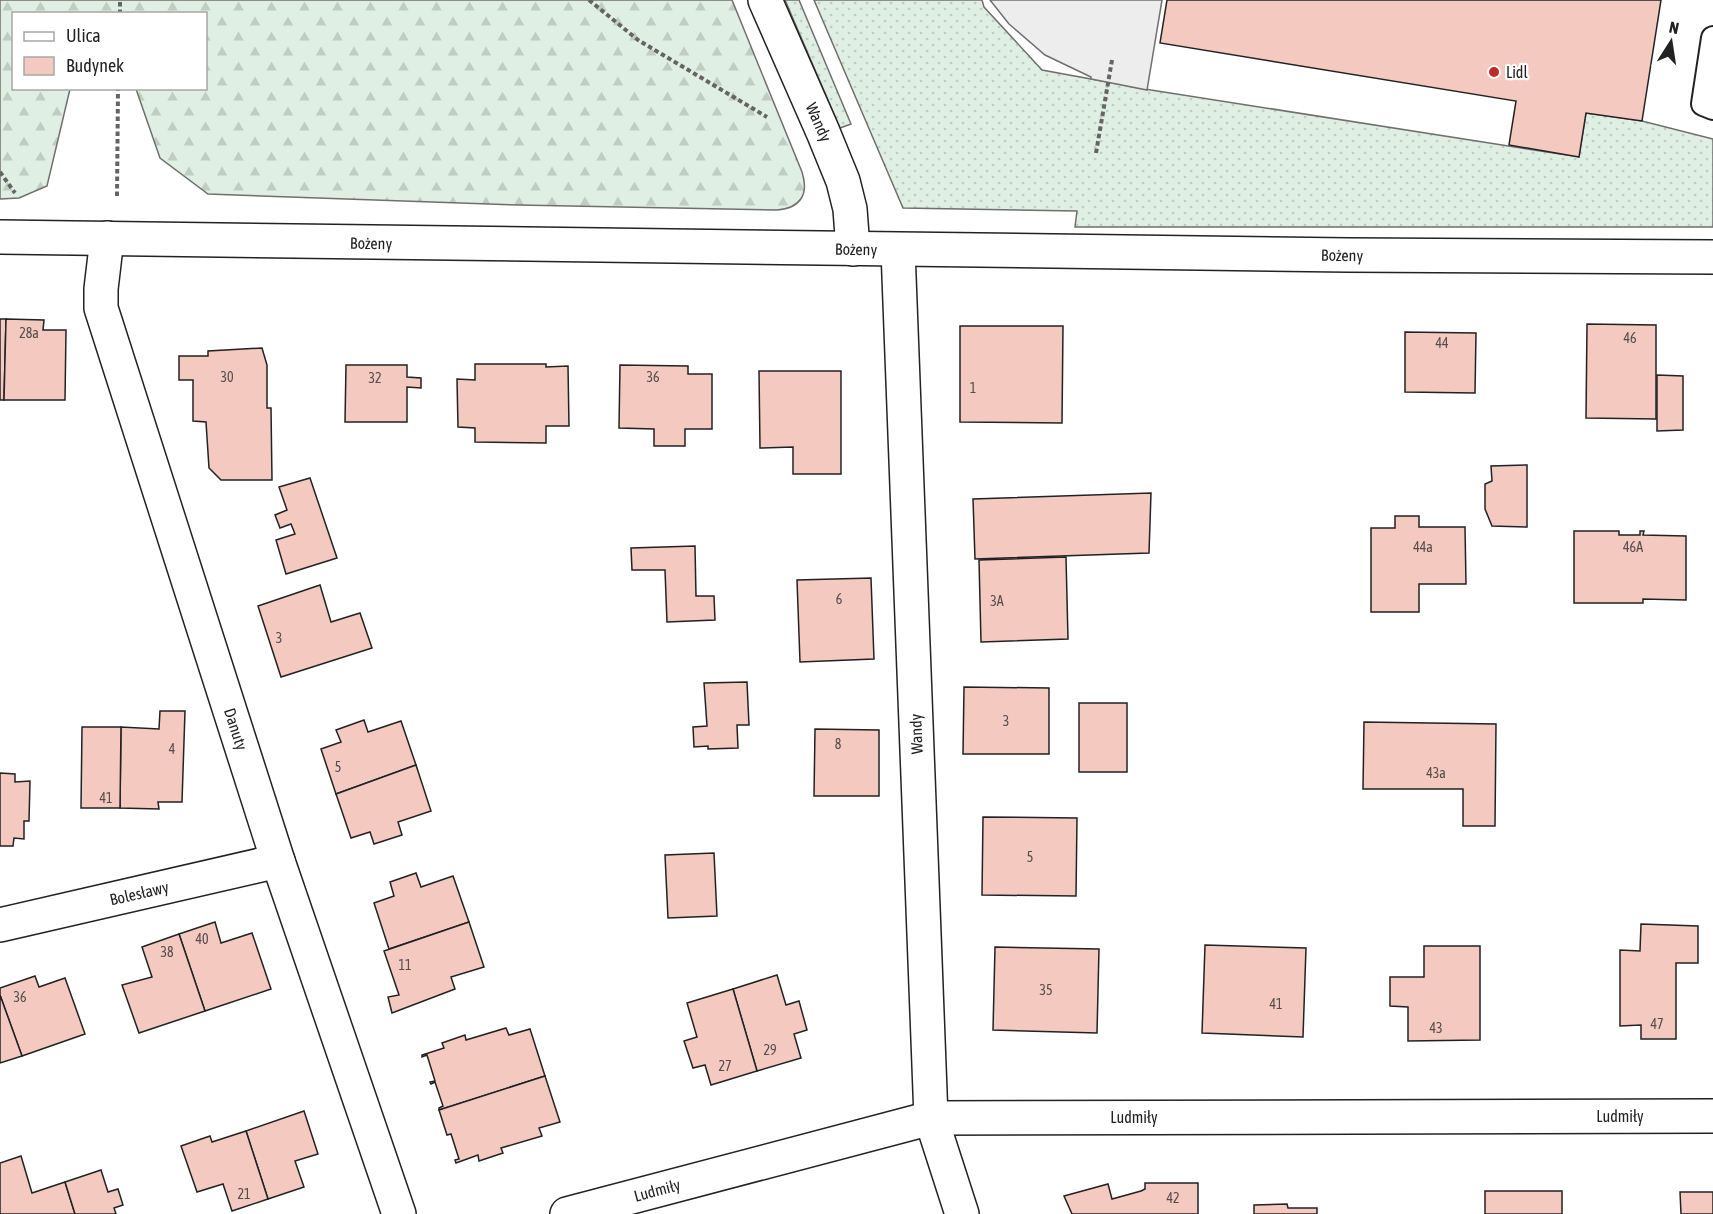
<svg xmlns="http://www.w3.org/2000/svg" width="1713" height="1214" font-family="'Asap Condensed',sans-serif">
<defs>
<pattern id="grass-dots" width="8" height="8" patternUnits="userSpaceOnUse" patternTransform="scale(1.5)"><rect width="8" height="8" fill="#e0efe3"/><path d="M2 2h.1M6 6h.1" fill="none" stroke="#c0cdc2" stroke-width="1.8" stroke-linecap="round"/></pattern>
<pattern id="forest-firs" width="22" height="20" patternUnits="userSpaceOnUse" patternTransform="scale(1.5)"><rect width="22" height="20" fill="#e0efe3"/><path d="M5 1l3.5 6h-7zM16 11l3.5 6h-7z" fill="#c0cdc2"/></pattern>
</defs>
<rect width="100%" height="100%" fill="#fff"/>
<!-- grass -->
<g fill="url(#grass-dots)" stroke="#6f6f6f" stroke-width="1.5">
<polygon points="785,0 799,0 851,124 840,128"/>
<polygon points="814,0 982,0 984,7 1042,70 1151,90 1579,157 1586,113 1642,121 1713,139 1713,227 1075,227 1077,211 903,208"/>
</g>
<!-- forest -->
<path fill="url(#forest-firs)" stroke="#6f6f6f" stroke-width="1.5" d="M0,0h732l70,172c7,22 -1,36 -25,38l-259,-5 -310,-11 -48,-36 -24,-69 70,-1v-74h-192v74l56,1 -23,97 -28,12 -19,1z"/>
<!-- parking -->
<polygon fill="#ededed" stroke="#6f6f6f" stroke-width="1.5" points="990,0 1162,0 1147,90 1091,79 1091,77 1045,55 1009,24"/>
<!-- building -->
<g fill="#f3c9c0" stroke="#222" stroke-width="1.5">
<polygon points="1167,0 1661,0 1642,121 1586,113 1579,157 1509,145 1516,101 1160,43"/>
<polygon points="0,319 6,319 4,400 0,400"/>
<polygon points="6,319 44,320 43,330 66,330 65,400 4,400"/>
<polygon points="1587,324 1656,325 1656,419 1586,418"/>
<polygon points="960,326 1063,326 1062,423 960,422"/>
<polygon points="1405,332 1476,333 1475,393 1405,392"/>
<polygon points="262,348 267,365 267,408 271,408 272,480 221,480 209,468 206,422 193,421 193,380 179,380 179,356 208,356 208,351"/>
<polygon points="475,364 546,364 546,367 568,366 569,426 546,426 546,443 475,442 475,428 458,427 457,379 475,380"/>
<polygon points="346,365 407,365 407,377 421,378 421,388 407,387 407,422 345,422"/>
<polygon points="620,365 688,366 688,374 712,374 712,429 685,429 685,446 654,446 654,429 619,428"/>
<polygon points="759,371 841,371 841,474 793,474 793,447 760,448"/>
<polygon points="1657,375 1683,376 1683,430 1657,431"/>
<polygon points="1527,465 1527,527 1492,526 1485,509 1485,484 1492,481 1491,466"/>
<polygon points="310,478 337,558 286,574 276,540 295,534 291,524 280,528 275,515 287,510 279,487"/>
<polygon points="1151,493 1149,553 975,559 973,499"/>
<polygon points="1395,516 1419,516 1419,527 1465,527 1466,584 1419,584 1419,612 1371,612 1371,528 1395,528"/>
<polygon points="1574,531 1619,531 1619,535 1640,535 1640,531 1644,531 1643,535 1686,536 1686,600 1643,599 1643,603 1574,603"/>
<polygon points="695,546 696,596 714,596 715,620 667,622 665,570 632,570 631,548"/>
<polygon points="1066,557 1068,639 981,642 979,560"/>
<polygon points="871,578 874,659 800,662 797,580"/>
<polygon points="320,585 331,622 360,613 372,648 281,677 258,606"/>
<polygon points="747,682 749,725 737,725 738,748 708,749 708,746 694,747 693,727 707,726 704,683"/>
<polygon points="964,687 1049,688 1049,754 963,754"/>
<rect x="1079" y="703" width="48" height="69"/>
<polygon points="160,711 185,711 182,802 158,802 159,809 120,808 121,727 159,729"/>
<polygon points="364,720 368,732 401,721 416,765 336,794 321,749 341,742 336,730"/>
<polygon points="1364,722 1496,724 1495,826 1463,826 1463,789 1363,789"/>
<polygon points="82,727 121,727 120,808 81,808"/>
<polygon points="815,729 879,730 879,796 814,796"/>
<polygon points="416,765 431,811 398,822 402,835 374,844 370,832 351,838 336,794"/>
<polygon points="0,773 15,774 15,782 30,781 29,821 24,821 24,839 14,838 13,846 0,846"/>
<polygon points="983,817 1077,818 1076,896 982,895"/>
<polygon points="714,853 717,916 668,918 665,855"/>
<polygon points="416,873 421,887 453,876 469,922 389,949 374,903 394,896 390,882"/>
<polygon points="215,922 221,943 252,933 271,989 205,1011 179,934"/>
<polygon points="469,922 484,967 451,977 455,989 392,1013 388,997 399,995 384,951"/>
<polygon points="1641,924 1698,926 1698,963 1676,963 1676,1039 1641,1039 1641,1025 1620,1026 1620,950 1640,951"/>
<polygon points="179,934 205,1011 139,1033 122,985 152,977 142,947"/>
<polygon points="1205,945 1306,948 1303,1037 1202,1033"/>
<polygon points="1424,946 1480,946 1480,1040 1408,1041 1408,1007 1390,1006 1390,977 1424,977"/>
<polygon points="995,947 1099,949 1097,1033 993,1030"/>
<polygon points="777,975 786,1005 799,1001 807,1030 794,1034 801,1058 757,1071 733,989"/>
<polygon points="35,976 39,987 65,978 85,1034 22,1056 0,995 0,988"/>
<polygon points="733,989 757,1071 711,1085 705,1065 693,1068 684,1041 697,1037 687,1003"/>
<polygon points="0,995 22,1056 0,1063"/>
<polygon points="506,1028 509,1035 530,1029 545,1076 439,1110 439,1108 443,1106 435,1082 431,1084 430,1082 435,1081 427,1055 422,1057 422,1055 444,1048 442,1043 465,1035 466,1040"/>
<polygon points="545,1076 560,1122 539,1128 542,1136 501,1148 503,1153 479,1161 478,1155 456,1163 455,1160 459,1159 451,1134 447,1135 439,1110"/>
<polygon points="304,1111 318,1154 295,1161 304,1187 268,1199 246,1131"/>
<polygon points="246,1131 268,1199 232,1211 223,1184 197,1192 181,1146 210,1136 212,1142"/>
<polygon points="21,1156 32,1193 65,1182 75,1214 0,1214 0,1163"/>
<polygon points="101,1170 108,1192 118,1189 123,1205 114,1208 116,1214 75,1214 65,1182"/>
<polygon points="1145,1183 1198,1183 1198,1214 1072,1214 1064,1196 1108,1184 1112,1199 1141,1191 1145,1189"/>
<rect x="1485" y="1191" width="77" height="23"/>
<polygon points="1680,1192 1713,1192 1713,1214 1681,1214"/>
<polygon points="1287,1204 1288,1208 1317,1208 1317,1214 1254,1214 1254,1205"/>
</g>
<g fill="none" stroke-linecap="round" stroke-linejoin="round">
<defs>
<polyline id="lane" points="1713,38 1703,104 1713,108"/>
<g id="street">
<polyline points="765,0 823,132 843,181 850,209 853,249"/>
<polyline points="0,237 1348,255 1713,257"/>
<polyline points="107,238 101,289 101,308 278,861 399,1214"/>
<polyline points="898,250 931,1118 962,1214"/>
<polyline points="0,925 278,861"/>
<polyline points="567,1214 931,1118 1713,1116"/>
</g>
</defs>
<!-- lane casing -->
<use href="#lane" stroke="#222" stroke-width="26"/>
<!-- street casing -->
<use href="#street" stroke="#222" stroke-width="36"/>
<!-- path -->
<g stroke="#646464" stroke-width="4" stroke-dasharray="4.5 3" stroke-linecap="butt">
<polyline points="589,0 638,40 767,117"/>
<polyline points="120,14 120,0"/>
<polyline points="1096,153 1112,60"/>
<polyline points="0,172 15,193"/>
<polyline points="117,196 118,88"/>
</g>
<!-- lane -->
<use href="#lane" stroke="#fff" stroke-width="22"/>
<!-- street -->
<use href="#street" stroke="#fff" stroke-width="33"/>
</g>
<!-- markers -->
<circle fill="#c62828" stroke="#fff" stroke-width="2" cx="1494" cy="72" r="6"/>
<g text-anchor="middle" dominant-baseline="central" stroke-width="4.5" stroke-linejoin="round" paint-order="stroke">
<!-- number labels -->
<g font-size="14" fill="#564c4a">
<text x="29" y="333">28a</text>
<text x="1630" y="338">46</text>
<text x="1442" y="343">44</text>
<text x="227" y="377">30</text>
<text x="653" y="377">36</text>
<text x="375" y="378">32</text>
<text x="973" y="388">1</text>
<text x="1423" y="547">44a</text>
<text x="1633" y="547">46A</text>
<text x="839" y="599">6</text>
<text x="997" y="601">3A</text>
<text x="279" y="638">3</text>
<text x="1006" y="721">3</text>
<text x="838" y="744">8</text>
<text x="172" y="749">4</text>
<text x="338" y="767">5</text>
<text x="1436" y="773">43a</text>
<text x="106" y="798">41</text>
<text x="1030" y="857">5</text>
<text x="202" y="939">40</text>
<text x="167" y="952">38</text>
<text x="405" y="965">11</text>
<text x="1046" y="990">35</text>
<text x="20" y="997">36</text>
<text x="1276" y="1004">41</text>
<text x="1657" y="1024">47</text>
<text x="1436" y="1028">43</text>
<text x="770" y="1050">29</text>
<text x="725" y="1066">27</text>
<text x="244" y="1194">21</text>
<text x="1173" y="1198">42</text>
</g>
<!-- poi labels -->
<g font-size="16" fill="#222" stroke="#fff" text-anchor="start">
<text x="1506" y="72">Lidl</text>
</g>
<!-- street labels -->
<g font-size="16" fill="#222" stroke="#fff">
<text transform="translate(819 122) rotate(66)">Wandy</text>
<text transform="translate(371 243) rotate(1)">Bożeny</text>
<text transform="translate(856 249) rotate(1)">Bożeny</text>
<text transform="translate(1342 255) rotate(1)">Bożeny</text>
<text transform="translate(236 729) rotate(72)">Danuty</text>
<text transform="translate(916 734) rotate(-92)">Wandy</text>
<text transform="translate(139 893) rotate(-13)">Bolesławy</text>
<text x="1620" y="1116">Ludmiły</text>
<text x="1134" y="1117">Ludmiły</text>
<text transform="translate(657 1190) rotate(-15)">Ludmiły</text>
</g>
</g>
<!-- legend -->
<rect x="12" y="12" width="195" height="78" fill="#ffffff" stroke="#a7a7a7" stroke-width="1.5"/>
<rect x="24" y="32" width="30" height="9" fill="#ffffff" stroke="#a7a7a7" stroke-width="1.5"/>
<text x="66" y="42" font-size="18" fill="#222222">Ulica</text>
<rect x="24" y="57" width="30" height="18" fill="#f3c9c0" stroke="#a7a7a7" stroke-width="1.5"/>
<text x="66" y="72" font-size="18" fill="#222222">Budynek</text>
<!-- north arrow -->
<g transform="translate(1671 42) rotate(12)" stroke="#ffffff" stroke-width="4.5" paint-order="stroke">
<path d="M0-4.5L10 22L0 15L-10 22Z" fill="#222222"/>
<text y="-9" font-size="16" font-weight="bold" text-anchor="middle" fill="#222222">N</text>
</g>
</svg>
